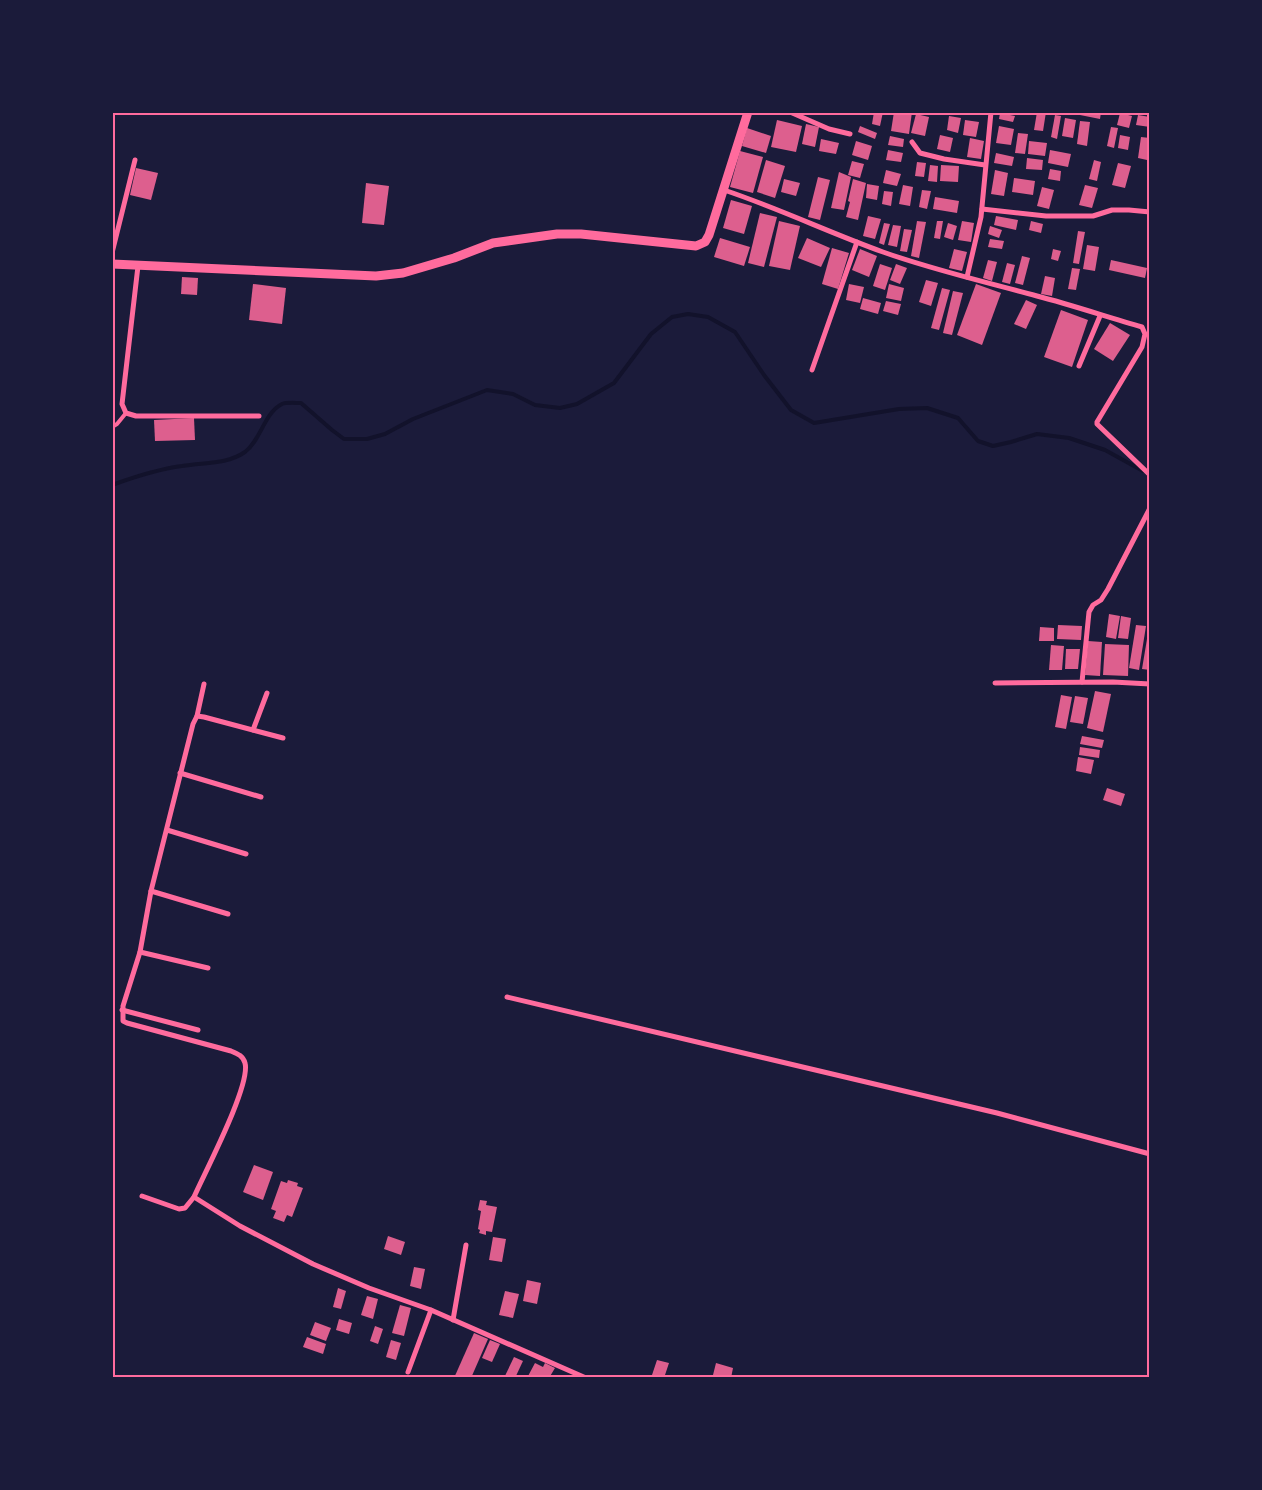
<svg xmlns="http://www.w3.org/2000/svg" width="1262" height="1490" font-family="Figtree,sans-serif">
<rect width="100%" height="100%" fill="#1b1b3a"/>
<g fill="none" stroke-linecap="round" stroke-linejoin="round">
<!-- stream -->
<path stroke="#12122b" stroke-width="4" d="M112,485c22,-8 47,-16 70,-19 22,-4 44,-1 63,-14 16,-12 19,-39 37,-48 5,-2 13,-1 19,-1l31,27 12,9h23l18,-5 28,-15 74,-29 26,4 22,11 25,3 17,-4 37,-21 37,-49 21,-17 16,-3 20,3 27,15 29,43 27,35 23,13 85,-14 28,-1 31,10 20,23 15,5 18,-4 26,-8 32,4 36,12 38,21"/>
</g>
<!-- building -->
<g fill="#dd5f8e">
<polygon points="874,112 883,112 880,126 872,124"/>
<polygon points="894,112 912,112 909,134 891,131"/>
<polygon points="1037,112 1046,112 1043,131 1034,130"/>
<polygon points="1081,112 1101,112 1100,119 1080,115"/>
<polygon points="1000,113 1015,116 1013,122 999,119"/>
<polygon points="1120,113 1132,116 1129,128 1117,125"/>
<polygon points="916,114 929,117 925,136 911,133"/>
<polygon points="1055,115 1061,116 1057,139 1051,137"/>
<polygon points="1138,115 1150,117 1150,127 1136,125"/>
<polygon points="949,116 961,118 958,133 947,130"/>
<polygon points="1065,118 1076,120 1073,138 1062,136"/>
<polygon points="777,120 802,126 796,152 771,147"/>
<polygon points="965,120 979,122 976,137 963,135"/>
<polygon points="1080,121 1090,122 1087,146 1077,144"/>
<polygon points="806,124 819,127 815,147 802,144"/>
<polygon points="860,126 877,133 875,139 858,132"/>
<polygon points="999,126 1014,129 1011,145 996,143"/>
<polygon points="1111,127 1118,128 1114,148 1107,146"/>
<polygon points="747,128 771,136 766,153 742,146"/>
<polygon points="1018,133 1028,134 1025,154 1015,153"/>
<polygon points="940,135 953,138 950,152 937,149"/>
<polygon points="1120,135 1130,137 1128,150 1118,148"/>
<polygon points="890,136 904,139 903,147 888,145"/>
<polygon points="1141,137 1150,138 1147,160 1138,158"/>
<polygon points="970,138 984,141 981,159 967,157"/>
<polygon points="821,139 839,143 836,154 819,151"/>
<polygon points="856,141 872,146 868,160 852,155"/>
<polygon points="1029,141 1047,143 1045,156 1028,154"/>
<polygon points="888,150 903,153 901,162 886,160"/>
<polygon points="1050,150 1071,154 1068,167 1048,163"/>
<polygon points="740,151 763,157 753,193 730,187"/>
<polygon points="996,153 1014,157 1012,166 994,163"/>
<polygon points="1027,158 1043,160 1042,170 1026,169"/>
<polygon points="766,160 785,166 775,198 757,192"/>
<polygon points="1094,160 1101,162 1097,181 1089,179"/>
<polygon points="852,161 864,164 860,178 848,175"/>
<polygon points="917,162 926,163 924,177 915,176"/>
<polygon points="1118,163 1131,166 1125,188 1112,185"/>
<polygon points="930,165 938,166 937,182 928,181"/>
<polygon points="941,165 959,166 958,182 940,181"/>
<polygon points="136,168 158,173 151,200 130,195"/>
<polygon points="1050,169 1061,171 1060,181 1048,179"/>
<polygon points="886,170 901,174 897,186 883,183"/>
<polygon points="995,170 1008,173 1004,196 991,194"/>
<polygon points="839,172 851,177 844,210 831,208"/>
<polygon points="818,177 830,180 820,220 808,217"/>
<polygon points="1014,178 1035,181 1033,195 1012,192"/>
<polygon points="784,179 800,183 796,196 781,192"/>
<polygon points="853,179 866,183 858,220 846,217 850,202 848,201"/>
<polygon points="366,183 389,186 384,225 362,223"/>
<polygon points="867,184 879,186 877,200 866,198"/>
<polygon points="903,185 913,187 910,206 899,204"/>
<polygon points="1085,185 1098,188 1092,208 1079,205"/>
<polygon points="1042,187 1054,190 1049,209 1037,206"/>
<polygon points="922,190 931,191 927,209 919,207"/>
<polygon points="884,191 893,192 891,206 882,204"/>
<polygon points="935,197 959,201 957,213 933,209"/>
<polygon points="731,200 752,206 744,234 723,228"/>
<polygon points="760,213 777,217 764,267 748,263"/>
<polygon points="868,216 881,219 875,239 863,236"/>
<polygon points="996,216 1018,220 1016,230 994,225"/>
<polygon points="779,221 800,226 790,270 769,266"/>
<polygon points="917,221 926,222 919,258 911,256"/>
<polygon points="937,221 943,221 940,239 934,238"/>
<polygon points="962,221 974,223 971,242 958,240"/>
<polygon points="1031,221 1043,224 1041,233 1029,230"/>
<polygon points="884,223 890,224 884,245 879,243"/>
<polygon points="948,223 957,226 953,240 944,237"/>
<polygon points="893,225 901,226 897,247 888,245"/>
<polygon points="990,226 1002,230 999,238 988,234"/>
<polygon points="904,229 912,230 907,252 900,251"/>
<polygon points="1078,231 1085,232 1079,264 1073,263"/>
<polygon points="720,238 750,247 744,266 714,257"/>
<polygon points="807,238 830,248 821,267 798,258"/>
<polygon points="990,239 1004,241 1002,249 988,247"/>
<polygon points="1087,245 1099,247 1095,271 1083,269"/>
<polygon points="832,248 849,253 838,289 822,284"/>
<polygon points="860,249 877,256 869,277 852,270"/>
<polygon points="954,249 967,252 962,271 949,268"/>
<polygon points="1053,249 1061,251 1058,261 1051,259"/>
<polygon points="1022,256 1030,258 1023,285 1015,283"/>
<polygon points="988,260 997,262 992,281 983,278"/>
<polygon points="1111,260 1147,268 1145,278 1109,270"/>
<polygon points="1007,263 1015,265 1010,284 1002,282"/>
<polygon points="880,264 892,268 885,290 873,286"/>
<polygon points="896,264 907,268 900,284 890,280"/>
<polygon points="1072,268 1080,269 1076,290 1068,289"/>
<polygon points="1045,276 1055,278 1052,296 1041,294"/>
<polygon points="182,277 198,278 197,295 181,294"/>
<polygon points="926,280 938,283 931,306 919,302"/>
<polygon points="253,284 286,288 282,324 249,320"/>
<polygon points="849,284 864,287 860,303 846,300"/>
<polygon points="889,284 904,288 901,301 886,298"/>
<polygon points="976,284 1001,293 982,345 957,335"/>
<polygon points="942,288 950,290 939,330 931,328"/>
<polygon points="953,291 963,293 952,335 943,333"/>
<polygon points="863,298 881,303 878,314 860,309"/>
<polygon points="1026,300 1037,305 1026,329 1014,324"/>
<polygon points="886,301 901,304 898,315 883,311"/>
<polygon points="1061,310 1088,320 1072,367 1044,357"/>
<polygon points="1110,323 1130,335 1113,361 1094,349"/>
<polygon points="194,418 195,440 155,441 154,420"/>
<polygon points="1109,614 1120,616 1116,639 1106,637"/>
<polygon points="1121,616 1131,618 1128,639 1118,638"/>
<polygon points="1058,625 1082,626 1081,640 1057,639"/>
<polygon points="1136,625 1146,626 1139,670 1129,668"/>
<polygon points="1040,627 1054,628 1054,641 1039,641"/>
<polygon points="1147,639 1150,640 1150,670 1142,669"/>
<polygon points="1088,641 1102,642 1100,676 1085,675"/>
<polygon points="1105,644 1129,645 1128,676 1103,675"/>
<polygon points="1051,645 1064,646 1062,670 1049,670"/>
<polygon points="1066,649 1080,649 1078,669 1065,669"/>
<polygon points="1095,691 1111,694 1103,732 1087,728"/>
<polygon points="1061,695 1072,697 1066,729 1055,727"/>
<polygon points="1075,696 1088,698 1083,724 1070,722"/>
<polygon points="1082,736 1104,740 1102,748 1080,744"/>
<polygon points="1080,747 1100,750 1099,758 1079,755"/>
<polygon points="1078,757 1094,760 1091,774 1076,771"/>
<polygon points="1107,788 1125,794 1121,806 1103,800"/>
<polygon points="254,1165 273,1172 263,1200 243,1192"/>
<polygon points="288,1180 298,1183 297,1186 303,1188 292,1217 287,1215 284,1222 273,1218 276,1211 271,1209 281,1181 287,1183"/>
<polygon points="480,1200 487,1201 486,1205 497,1207 492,1232 486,1231 486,1235 479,1233 480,1230 478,1229 481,1211 478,1210"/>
<polygon points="388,1236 405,1242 401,1255 384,1249"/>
<polygon points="493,1237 506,1239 502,1262 489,1260"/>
<polygon points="414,1267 425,1269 421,1289 410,1286"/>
<polygon points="527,1280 541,1283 537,1304 523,1301"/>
<polygon points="338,1288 346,1291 341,1309 333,1307"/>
<polygon points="505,1291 519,1294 513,1318 499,1315"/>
<polygon points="367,1296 378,1299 373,1319 361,1315"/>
<polygon points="400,1305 411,1308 404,1336 392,1333"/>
<polygon points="339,1319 352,1323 349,1334 336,1330"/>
<polygon points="315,1322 331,1328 326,1341 310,1335"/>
<polygon points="375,1326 383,1329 378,1344 370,1341"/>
<polygon points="474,1333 488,1339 471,1378 454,1378"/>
<polygon points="307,1337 326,1344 323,1354 303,1347"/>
<polygon points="391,1340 401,1343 396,1360 386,1357"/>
<polygon points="490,1340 500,1344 492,1362 482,1358"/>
<polygon points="514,1357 523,1361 515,1378 504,1378"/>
<polygon points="657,1360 669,1363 664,1378 651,1378"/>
<polygon points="535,1363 543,1367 545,1363 555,1368 549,1378 527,1378"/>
<polygon points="716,1363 733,1368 731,1378 722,1378 713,1375"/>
</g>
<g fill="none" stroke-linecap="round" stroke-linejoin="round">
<!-- service -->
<polyline stroke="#ff6b9d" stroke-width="4" points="112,427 117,424 126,413"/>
<!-- minor -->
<g stroke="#ff6b9d" stroke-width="5">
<polyline points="790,112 829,129 850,134"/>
<polyline points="912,142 920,153 944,159 985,165"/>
<path d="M724,190c54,18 106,43 159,62 50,18 103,30 154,44 35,9 70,21 105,31l3,7 -3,13 -45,75v2l53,51"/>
<polyline points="982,209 1046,216 1093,216 1112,210 1129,210 1150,212"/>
<polyline points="112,253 135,160"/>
<polyline points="138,266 122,404 126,413 136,416 259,416"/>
<polyline points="967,277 981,217 991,112"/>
<polyline points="1079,366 1100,316"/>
<polyline points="812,370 857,242"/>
<polyline points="1082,682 1089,612 1093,605 1101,600 1108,589 1150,508"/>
<polyline points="995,683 1113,682 1150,684"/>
<path d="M204,684l-7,32 -4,8 -42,167 -11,61 -17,54v15l4,2 104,28c7,3 12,5 14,12 6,22 -40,109 -51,134l46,29 73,38 56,24 62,22 155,68"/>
<polyline points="197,716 204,717 283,738"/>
<polyline points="253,730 267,693"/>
<polyline points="180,773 261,797"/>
<polyline points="167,830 246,854"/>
<polyline points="151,891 228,914"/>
<polyline points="140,952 208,968"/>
<polyline points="507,997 997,1113 1150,1154"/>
<polyline points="122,1010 198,1030"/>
<polyline points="142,1196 179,1209 185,1208 194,1197"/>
<polyline points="453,1320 466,1245"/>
<polyline points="408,1372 431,1310"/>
</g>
<!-- tertiary -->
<polyline stroke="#ff6b9d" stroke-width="9" points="112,264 376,276 403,273 454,258 493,243 557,234 581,234 696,246 705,242 709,235 748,112"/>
</g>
<!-- border -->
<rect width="1262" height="1490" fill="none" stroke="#1b1b3a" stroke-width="228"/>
<rect x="114" y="114" width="1034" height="1262" fill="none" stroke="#ff6b9d" stroke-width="2"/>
</svg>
